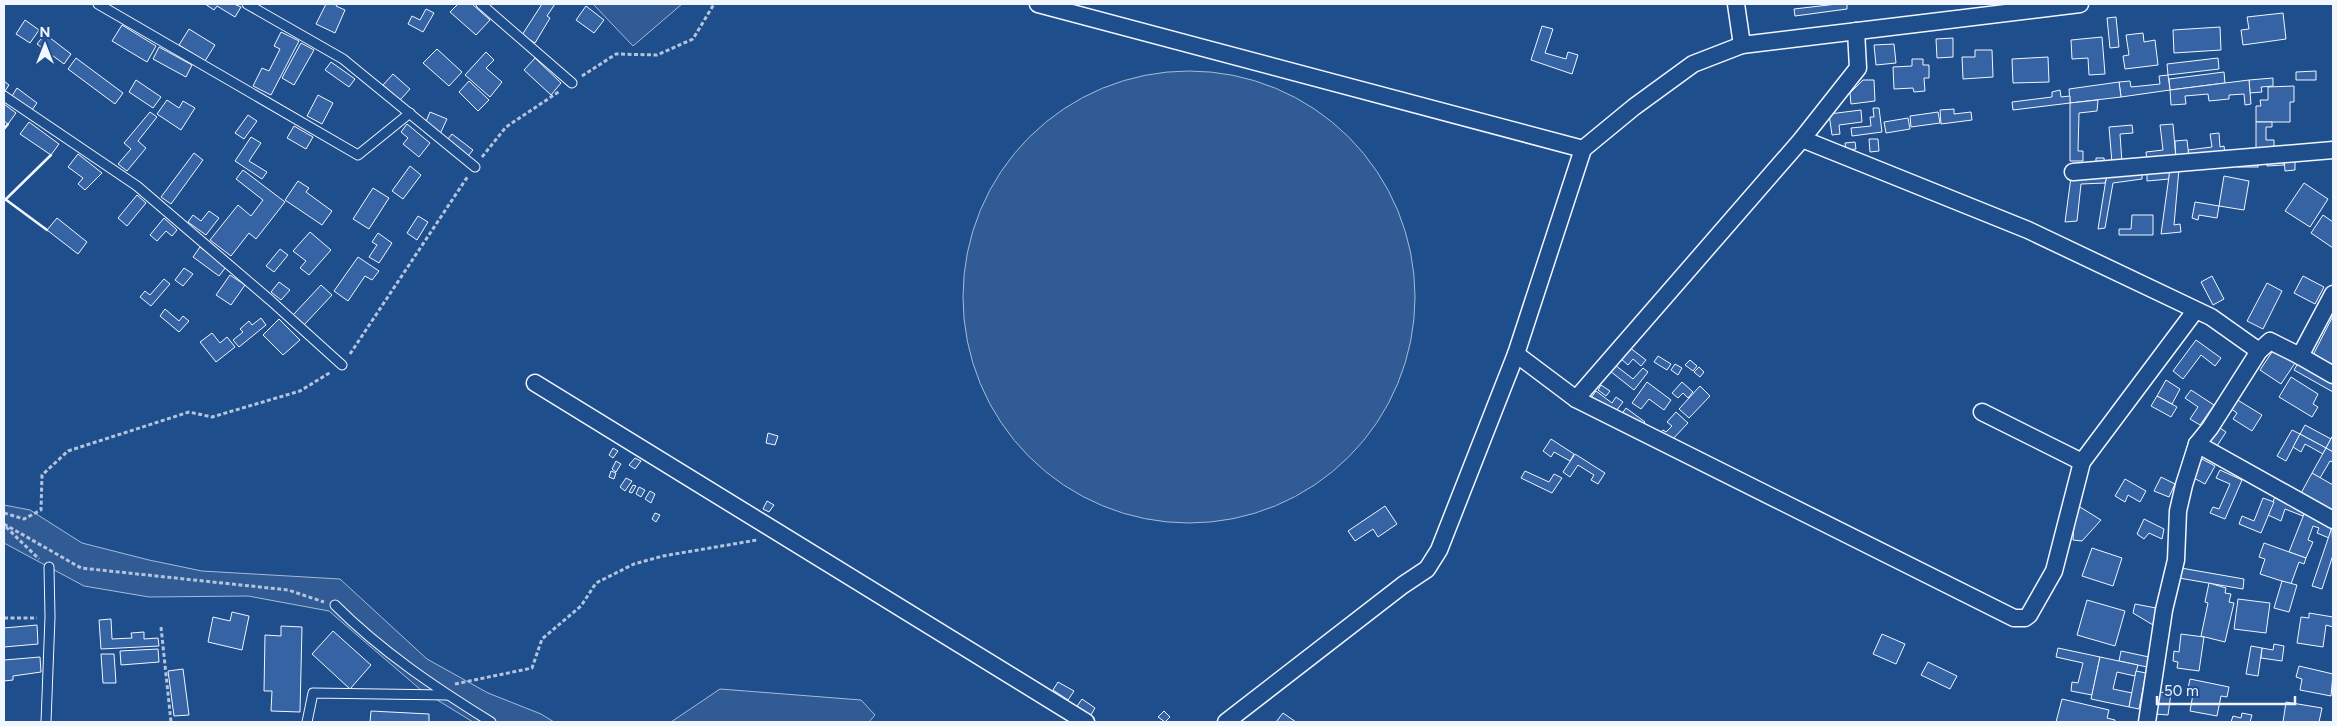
<svg xmlns="http://www.w3.org/2000/svg" width="2337" height="726" font-family="Figtree,sans-serif">
<rect width="100%" height="100%" fill="#1f4e8c"/>
<!-- built -->
<g fill="#305b95" stroke="#a8bbd7">
<polygon points="593,4 682,4 633,46"/>
<circle cx="1189" cy="297" r="226"/>
<polygon points="4,505 30,510 82,543 149,560 202,571 340,579 427,659 488,693 541,714 554,722 473,722 421,690 329,611 248,596 149,597 84,586 4,543"/>
<polygon points="720,689 861,700 875,715 869,722 671,722"/>
</g>
<!-- building -->
<g fill="#3563a3" stroke="#f2f6ff">
<polygon points="205,4 234,4 241,7 235,17 217,6 214,10"/>
<polygon points="326,4 337,4 336,6 345,10 335,33 316,24"/>
<polygon points="458,4 472,4 490,20 476,35 450,12"/>
<polygon points="542,4 555,4 547,16 550,18 535,43 522,35"/>
<polygon points="1837,4 1847,4 1847,9 1795,16 1794,9"/>
<polygon points="586,6 604,20 594,33 576,20"/>
<polygon points="426,9 434,13 423,32 408,24 412,16 420,20"/>
<polygon points="2283,13 2286,39 2243,45 2241,30 2249,29 2247,17"/>
<polygon points="2116,17 2119,47 2110,48 2107,18"/>
<polygon points="25,20 39,30 30,43 16,34"/>
<polygon points="122,25 156,46 147,62 112,41"/>
<polygon points="1542,26 1553,29 1545,53 1566,59 1568,52 1578,55 1572,74 1531,60"/>
<polygon points="2220,27 2221,50 2174,53 2173,30"/>
<polygon points="189,29 215,45 205,61 179,45"/>
<polygon points="281,32 299,41 271,95 253,86 262,68 269,71 280,49 274,46"/>
<polygon points="2143,33 2144,42 2155,40 2158,65 2125,69 2123,56 2129,55 2126,35"/>
<polygon points="45,34 71,54 64,64 37,44"/>
<polygon points="2102,37 2105,74 2089,75 2088,58 2072,59 2071,40"/>
<polygon points="1953,38 1953,57 1937,58 1936,39"/>
<polygon points="301,43 314,50 294,85 282,78"/>
<polygon points="1894,44 1896,63 1876,65 1874,45"/>
<polygon points="159,47 192,65 186,77 153,59"/>
<polygon points="437,49 462,72 449,86 423,63"/>
<polygon points="1975,50 1992,50 1993,77 1963,79 1962,57 1975,57"/>
<polygon points="486,52 494,60 486,68 502,82 490,97 465,75"/>
<polygon points="2048,57 2049,82 2013,83 2012,59"/>
<polygon points="76,58 123,93 115,104 68,69"/>
<polygon points="535,58 561,83 551,95 524,70"/>
<polygon points="2218,58 2219,69 2168,75 2167,64"/>
<polygon points="1912,59 1923,59 1923,65 1929,65 1929,78 1924,78 1925,91 1914,92 1913,88 1894,89 1893,67 1912,66"/>
<polygon points="331,62 355,79 349,87 325,70"/>
<polygon points="2316,71 2316,80 2296,80 2296,72"/>
<polygon points="2224,72 2225,83 2170,90 2169,79"/>
<polygon points="393,74 410,89 400,100 383,85"/>
<polygon points="2168,75 2170,90 2121,97 2119,82 2130,81 2131,87 2160,84 2159,76"/>
<polygon points="2273,78 2273,86 2261,87 2262,92 2250,93 2249,80"/>
<polygon points="136,80 161,97 153,108 129,92"/>
<polygon points="1863,80 1874,80 1875,101 1851,104 1850,93"/>
<polygon points="2249,80 2251,104 2245,105 2244,94 2229,95 2229,99 2209,101 2208,94 2185,96 2186,104 2171,105 2170,90"/>
<polygon points="4,81 9,85 5,91 4,90"/>
<polygon points="469,81 489,100 478,111 459,92"/>
<polygon points="2119,82 2121,97 2070,103 2069,89"/>
<polygon points="2294,86 2294,102 2290,102 2290,122 2256,122 2256,106 2261,106 2260,100 2268,100 2268,87"/>
<polygon points="17,88 37,103 32,110 12,96"/>
<polygon points="2060,90 2061,97 2070,96 2070,103 2013,110 2012,102 2052,97 2052,92"/>
<polygon points="318,95 333,103 322,124 307,116"/>
<polygon points="167,100 179,108 183,101 195,108 181,130 157,114"/>
<polygon points="2098,100 2097,111 2079,113 2078,151 2083,151 2083,161 2070,161 2070,103"/>
<polygon points="4,104 16,113 8,124 4,121"/>
<polygon points="1873,108 1879,108 1882,132 1852,136 1851,128 1871,126 1870,117 1874,117"/>
<polygon points="1954,109 1954,114 1971,112 1972,120 1941,124 1940,110"/>
<polygon points="1861,110 1862,122 1839,125 1840,134 1832,135 1829,114"/>
<polygon points="150,112 157,117 138,141 146,148 127,171 118,164 131,149 124,143"/>
<polygon points="430,112 447,119 440,134 425,124"/>
<polygon points="1938,112 1940,123 1911,127 1910,116"/>
<polygon points="248,115 257,121 244,139 235,133"/>
<polygon points="1908,118 1910,129 1886,133 1884,122"/>
<polygon points="29,122 59,144 51,155 20,134"/>
<polygon points="2256,122 2272,122 2272,127 2266,127 2266,140 2274,140 2274,148 2256,148"/>
<polygon points="407,124 430,143 419,157 403,144 408,138 401,132"/>
<polygon points="2173,124 2176,159 2147,162 2146,152 2163,150 2160,125"/>
<polygon points="2132,125 2133,133 2120,134 2122,163 2112,163 2109,127"/>
<polygon points="294,126 313,137 306,149 287,138"/>
<polygon points="2219,133 2220,147 2224,146 2225,154 2189,158 2188,150 2212,147 2210,134"/>
<polygon points="452,134 473,150 468,156 447,140"/>
<polygon points="251,137 261,143 249,161 267,172 262,179 235,161"/>
<polygon points="1869,139 1878,139 1879,151 1870,152"/>
<polygon points="2187,140 2189,158 2176,159 2175,141"/>
<polygon points="1855,142 1856,149 1846,150 1845,143"/>
<polygon points="194,153 203,160 171,204 161,197"/>
<polygon points="78,154 102,173 85,190 78,184 83,178 68,167"/>
<polygon points="2284,157 2284,165 2267,166 2266,158"/>
<polygon points="2284,157 2301,157 2301,161 2295,161 2295,170 2285,171"/>
<polygon points="2096,158 2104,158 2105,166 2081,168 2081,163 2096,162"/>
<rect x="2238" y="160" width="20" height="7"/>
<polygon points="410,166 421,175 403,199 392,191"/>
<polygon points="2170,169 2169,179 2147,181 2147,171"/>
<polygon points="2170,169 2179,169 2174,225 2180,224 2181,232 2161,234"/>
<polygon points="243,170 285,202 256,239 249,233 231,256 210,240 238,205 251,216 263,200 236,179"/>
<polygon points="2142,170 2142,179 2113,183 2105,228 2098,229 2107,173"/>
<polygon points="2107,176 2105,183 2081,184 2077,221 2065,222 2071,177"/>
<polygon points="2224,176 2249,181 2244,210 2219,206"/>
<polygon points="298,181 309,188 306,192 332,211 322,225 285,200"/>
<polygon points="2304,183 2328,199 2310,227 2285,211"/>
<polygon points="373,188 389,198 369,229 353,219"/>
<polygon points="137,195 146,203 127,226 118,218"/>
<polygon points="2195,202 2219,206 2217,218 2199,215 2198,220 2192,218"/>
<polygon points="209,211 219,218 206,235 188,222 193,215 201,221"/>
<polygon points="2132,215 2153,215 2153,235 2119,235 2119,229 2131,229"/>
<polygon points="2323,215 2333,222 2333,248 2311,233"/>
<polygon points="418,216 428,222 417,240 407,233"/>
<polygon points="57,218 87,242 78,254 47,230"/>
<polygon points="164,218 177,230 172,236 166,231 157,241 150,235"/>
<polygon points="310,232 331,250 309,275 300,268 306,261 293,251"/>
<polygon points="378,233 392,243 379,263 369,257 377,245 372,242"/>
<polygon points="200,247 226,267 219,276 193,257"/>
<polygon points="280,249 288,255 274,272 266,266"/>
<polygon points="358,257 379,271 372,280 365,276 348,301 334,291"/>
<polygon points="184,268 193,274 183,286 175,280"/>
<polygon points="230,275 245,285 231,305 216,295"/>
<polygon points="2212,276 2224,299 2213,305 2201,282"/>
<polygon points="2303,276 2324,287 2315,304 2294,293"/>
<polygon points="164,279 170,284 151,306 140,297 145,291 150,295"/>
<polygon points="279,282 290,290 281,300 271,292"/>
<polygon points="2267,283 2282,291 2263,329 2247,321"/>
<polygon points="321,285 332,295 304,325 293,315"/>
<polygon points="165,309 179,321 183,316 189,321 179,332 160,316"/>
<polygon points="2333,316 2333,368 2312,357"/>
<polygon points="261,318 266,325 239,347 233,340 243,332 240,329 249,321 252,325"/>
<polygon points="279,319 300,340 283,355 263,335"/>
<polygon points="212,333 220,343 227,337 235,347 216,362 200,342"/>
<polygon points="2196,340 2221,358 2215,366 2201,355 2183,379 2173,371"/>
<polygon points="1629,347 1646,360 1641,366 1633,359 1628,365 1620,358"/>
<polygon points="2274,349 2295,363 2281,384 2260,370"/>
<polygon points="1658,356 1671,364 1667,370 1654,362"/>
<polygon points="1690,360 1697,366 1693,371 1685,365"/>
<polygon points="2300,360 2333,379 2333,392 2294,370"/>
<polygon points="1675,364 1682,368 1678,375 1671,370"/>
<polygon points="1615,365 1633,379 1643,368 1648,372 1634,390 1610,371"/>
<polygon points="1699,367 1704,372 1700,377 1694,372"/>
<polygon points="2291,377 2318,394 2313,404 2318,407 2312,417 2279,397"/>
<polygon points="2166,380 2180,389 2172,404 2157,396"/>
<polygon points="1647,382 1671,400 1664,410 1649,399 1641,409 1632,403"/>
<polygon points="1682,382 1693,392 1688,398 1683,393 1678,398 1672,393"/>
<polygon points="1601,385 1610,391 1606,396 1598,390"/>
<polygon points="1700,386 1710,396 1689,418 1679,409"/>
<polygon points="2191,390 2214,405 2200,425 2190,419 2198,407 2185,398"/>
<polygon points="1596,391 1612,403 1616,397 1623,402 1613,415 1591,398"/>
<polygon points="2157,396 2177,407 2171,417 2151,406"/>
<polygon points="2236,399 2262,415 2252,431 2233,419 2237,413 2230,408"/>
<polygon points="1626,408 1645,422 1639,429 1621,415"/>
<polygon points="1676,412 1688,423 1670,442 1659,434 1663,430 1666,432 1672,426 1667,422"/>
<polygon points="2305,425 2331,439 2326,448 2300,434"/>
<polygon points="2217,426 2226,432 2215,449 2206,443"/>
<polygon points="2292,430 2300,434 2286,461 2277,456"/>
<polygon points="768,433 778,436 775,445 766,443"/>
<polygon points="2300,434 2326,448 2323,454 2305,444 2301,452 2293,447"/>
<polygon points="2333,435 2333,452 2326,448"/>
<polygon points="1551,439 1574,454 1570,461 1554,452 1551,457 1543,451"/>
<polygon points="613,448 618,451 613,458 609,455"/>
<polygon points="2326,448 2333,452 2333,462 2330,461 2320,478 2312,473"/>
<polygon points="1575,454 1605,473 1598,484 1591,480 1594,475 1578,465 1570,477 1563,472"/>
<polygon points="635,458 641,461 635,469 629,465"/>
<polygon points="2202,459 2215,466 2205,484 2192,477"/>
<polygon points="616,461 621,464 616,472 612,469"/>
<polygon points="2220,470 2242,480 2225,519 2210,513 2213,507 2219,509 2230,484 2216,478"/>
<polygon points="611,471 616,473 614,479 609,477"/>
<polygon points="1525,471 1549,482 1554,474 1562,478 1552,493 1521,478"/>
<polygon points="2312,473 2333,485 2333,514 2300,495"/>
<polygon points="2161,477 2175,484 2169,497 2154,491"/>
<polygon points="626,478 632,481 625,491 620,487"/>
<polygon points="2125,479 2146,491 2140,502 2128,495 2125,502 2115,496"/>
<polygon points="633,485 636,486 632,493 629,492"/>
<polygon points="639,487 645,490 641,497 636,494"/>
<polygon points="650,491 655,494 651,503 645,499"/>
<polygon points="2276,494 2306,509 2303,516 2285,509 2281,521 2268,515"/>
<polygon points="2263,498 2274,502 2261,533 2239,524 2242,516 2254,521"/>
<polygon points="767,501 774,505 769,512 763,509"/>
<polygon points="1385,506 1397,524 1378,537 1373,529 1355,541 1348,531"/>
<polygon points="2080,507 2101,520 2082,541 2073,540 2075,510"/>
<polygon points="655,513 660,515 656,522 652,519"/>
<polygon points="2304,514 2332,527 2329,538 2317,533 2319,528 2313,526 2308,540 2313,542 2306,558 2289,552"/>
<polygon points="2144,519 2164,529 2162,539 2149,533 2144,539 2137,534"/>
<polygon points="2332,527 2333,555 2322,589 2312,586"/>
<polygon points="2264,543 2306,558 2304,564 2299,562 2291,584 2260,574 2265,559 2259,557"/>
<polygon points="2092,548 2122,558 2113,586 2082,576"/>
<polygon points="2181,568 2244,579 2243,589 2179,578"/>
<polygon points="2282,581 2297,585 2289,612 2274,608"/>
<polygon points="2209,583 2226,588 2225,593 2231,594 2229,602 2234,603 2225,642 2201,636 2208,603 2205,602"/>
<polygon points="2238,599 2270,603 2266,633 2234,629"/>
<polygon points="2087,600 2125,611 2115,646 2077,635"/>
<polygon points="2135,604 2156,608 2153,625 2133,613"/>
<polygon points="232,612 249,616 242,650 208,642 213,617 230,621"/>
<polygon points="2309,613 2333,617 2333,627 2326,625 2323,647 2297,643 2301,617 2309,618"/>
<polygon points="111,619 112,639 132,638 131,633 144,632 144,639 158,638 159,646 101,649 99,620"/>
<polygon points="37,625 38,644 4,647 4,628"/>
<polygon points="281,626 302,627 300,712 271,711 272,691 264,691 265,635 281,636"/>
<polygon points="333,631 371,665 350,689 312,654"/>
<polygon points="1882,634 1905,644 1896,664 1873,654"/>
<polygon points="2181,634 2204,637 2199,671 2177,668 2178,662 2173,661 2174,651 2179,652"/>
<polygon points="2274,644 2284,646 2282,661 2261,658 2262,648 2273,650"/>
<polygon points="2251,646 2262,648 2258,676 2246,674"/>
<polygon points="2058,648 2100,657 2092,695 2071,691 2072,682 2078,683 2083,663 2056,657"/>
<polygon points="158,649 159,662 121,665 120,651"/>
<polygon points="2121,651 2149,657 2147,667 2119,661"/>
<polygon points="101,654 114,654 116,683 103,683"/>
<polygon points="40,657 41,672 13,676 13,680 4,681 4,660"/>
<polygon points="2100,657 2138,665 2135,676 2117,672 2113,689 2132,693 2129,707 2091,699"/>
<polygon points="1928,662 1957,676 1950,689 1921,675"/>
<polygon points="2299,666 2333,674 2331,696 2300,690 2302,679 2296,677"/>
<polygon points="183,669 189,715 174,716 168,671"/>
<polygon points="2136,671 2146,673 2139,709 2129,707"/>
<polygon points="2190,679 2229,687 2227,697 2221,696 2217,716 2190,711 2193,694 2187,693"/>
<polygon points="1058,682 1074,691 1068,700 1053,690"/>
<polygon points="2159,692 2171,693 2168,715 2156,714"/>
<polygon points="1082,699 1095,708 1089,718 1075,709"/>
<polygon points="2062,699 2109,710 2107,718 2115,720 2115,722 2056,722"/>
<polygon points="2286,702 2322,708 2319,722 2283,722"/>
<polygon points="371,711 429,714 429,722 370,722"/>
<polygon points="1164,711 1170,717 1165,722 1158,717"/>
<polygon points="1283,713 1296,722 1276,722"/>
<polygon points="2242,713 2252,715 2250,722 2231,722 2233,716 2241,718"/>
</g>
<g fill="none" stroke-linecap="round" stroke-linejoin="round">
<defs>
<g id="service">
<polyline points="98,4 358,155 410,113"/>
<polyline points="247,4 343,59 475,167"/>
<polyline points="481,4 572,83"/>
<polyline points="4,96 137,186 270,300 342,365"/>
<path d="M335,605c47,47 101,83 156,117"/>
<polyline points="46,722 50,617 49,567"/>
<polyline points="307,722 313,693 447,695"/>
</g>
<g id="minor">
<polyline points="1038,4 1583,149"/>
<polyline points="1736,4 1742,45"/>
<polyline points="1802,139 2028,230 2211,317 2259,351"/>
<polyline points="2073,172 2333,150"/>
<polyline points="1516,354 1576,399 2014,618 2025,618 2029,615 2054,571 2082,462 2195,311"/>
<polyline points="2300,356 2333,375"/>
<polyline points="535,383 1086,722"/>
<polyline points="1576,399 1802,139 1858,68 1856,31"/>
<polyline points="1982,412 2082,462"/>
<polyline points="2197,444 2333,520"/>
<polyline points="1226,722 1403,585 1427,569 1439,550 1516,354 1583,149 1634,107 1693,64 1742,45 2080,4"/>
<polyline points="2147,722 2164,610 2176,560 2178,511 2184,485 2197,444 2210,428 2259,351 2270,341 2300,356 2333,294"/>
</g>
</defs>
<!-- service casing -->
<use href="#service" stroke="#f2f6ff" stroke-width="11"/>
<!-- minor casing -->
<use href="#minor" stroke="#f2f6ff" stroke-width="19"/>
<!-- path -->
<g stroke="#b3c4dc" stroke-width="3" stroke-dasharray="4 2.5" stroke-linecap="butt">
<polyline points="582,76 616,54 657,55 693,39 714,4"/>
<polyline points="482,157 506,127 560,91"/>
<polyline points="350,354 468,176"/>
<polyline points="4,513 24,519 41,510 42,475 68,451 189,412 212,417 300,391 331,372"/>
<polyline points="4,524 81,568 288,590 324,602"/>
<polyline points="6,527 39,559"/>
<polyline points="4,618 37,618"/>
<polyline points="161,627 171,722"/>
<polyline points="455,684 532,668 542,639 581,606 596,583 634,564 663,556 757,540"/>
</g>
<!-- service -->
<use href="#service" stroke="#1f4e8c" stroke-width="9"/>
<!-- minor -->
<use href="#minor" stroke="#1f4e8c" stroke-width="16"/>
<!-- wall -->
<g stroke="#f2f6ff" stroke-width="2.5">
<polyline points="4,129 8,124"/>
<polyline points="5,199 47,230"/>
<polyline points="5,200 51,155"/>
</g>
</g>
<!-- border -->
<rect width="2337" height="726" fill="none" stroke="#f2f6ff" stroke-width="10"/>
<!-- north arrow -->
<g transform="translate(45 45)" stroke="#1f4e8c" stroke-width="4" paint-order="stroke">
<path d="M0-4L9 19L0 12L-9 19Z" fill="#f2f6ff"/>
<text y="-8" font-size="14" font-weight="bold" text-anchor="middle" fill="#f2f6ff">N</text>
</g>
<!-- scale -->
<path d="M2157 696v8h138v-8" fill="none" stroke="#f2f6ff" stroke-width="2.5"/>
<text x="2164" y="696" font-size="15" fill="#f2f6ff" stroke="#1f4e8c" stroke-width="4" paint-order="stroke">50 m</text>
</svg>
